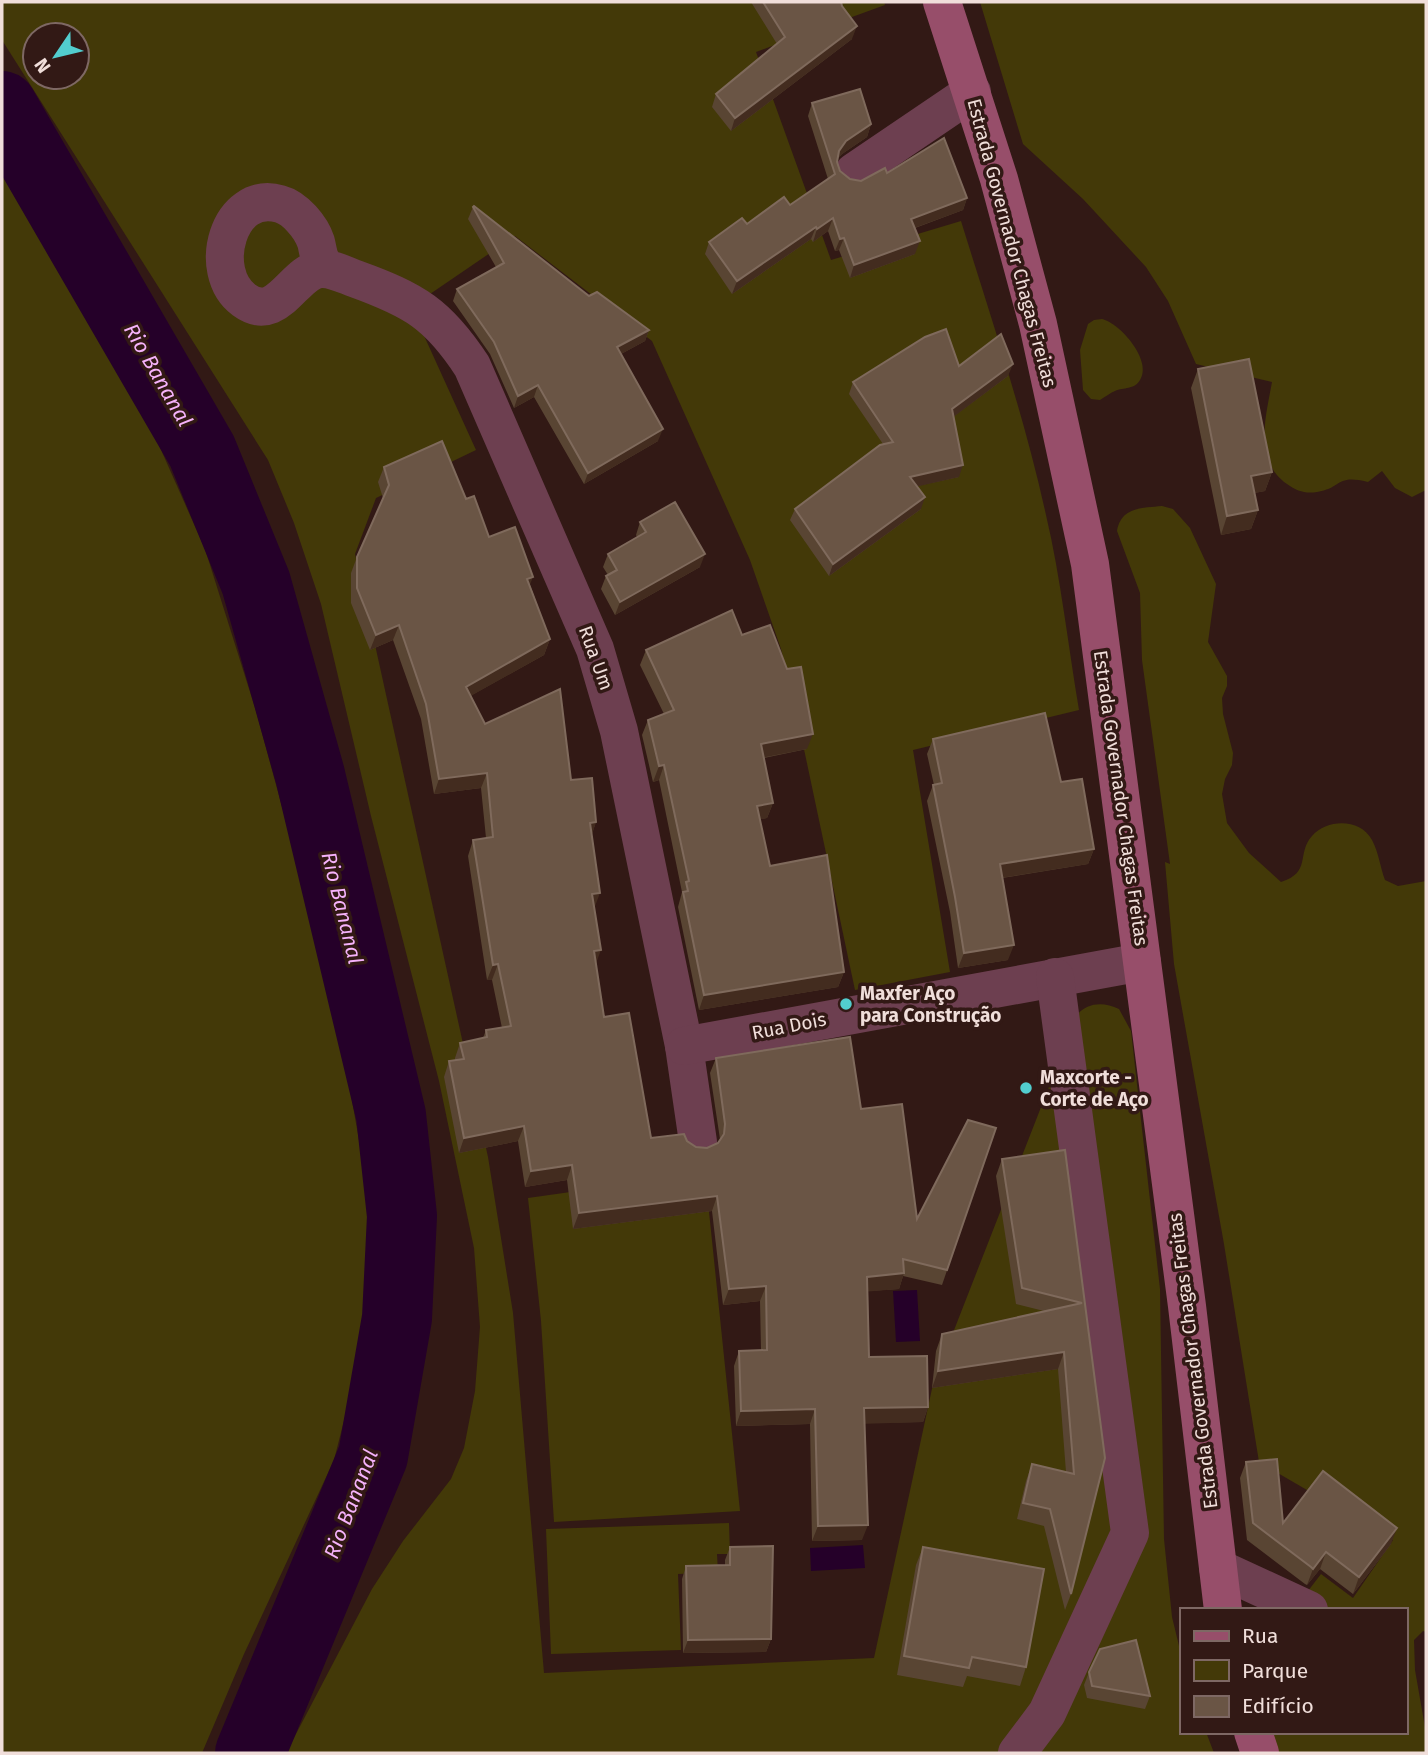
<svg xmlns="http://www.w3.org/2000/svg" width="1428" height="1755" font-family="'Fira Sans',sans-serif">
<rect width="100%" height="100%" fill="#321915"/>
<!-- green -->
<g fill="#433908" fill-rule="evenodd">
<path d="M2,2h882l1,3 -129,47 75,208 130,-39c30,97 63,194 85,294 15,64 22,130 33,195l-166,40 37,222 -95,18 -61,-288 -13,-53 -31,-89 -98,-219 -137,-105 -104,71 65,143 -100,48 -21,56 133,603 25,156 31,360 330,-15 59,-274 144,-369c11,-13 27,-13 42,-6l12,22 29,258 4,250 8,78 9,37v78h25l8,21h-928l86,-164 31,-48 48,-62 13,-31 11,-57 5,-64 -6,-79 -35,-167 -68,-265 -50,-212 -27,-81 -26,-63 -266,-420zM35,35h42v42h-42z"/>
<path d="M980,2h446v488l-14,7 -17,-9 -13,-17 -14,11c-33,-8 -25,6 -51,10 -12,2 -20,-1 -30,-8 -34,-24 -21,-68 -15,-102l-76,-18 -28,-63 -22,-34 -63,-68 -60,-55z"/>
<polygon points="2,166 95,316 154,434 205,549 256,711 291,840 348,1078 366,1180 369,1252 364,1326 352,1389 334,1460 244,1654 202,1753 2,1753"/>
<path d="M1102,319c18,4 51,42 38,61 -6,10 -16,7 -25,11 -5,2 -10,6 -15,9l-9,-1 -8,-9 -3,-40 8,-26 6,-4z"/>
<path d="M1162,506l11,3 17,19 26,56 -8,58 19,34v10l-5,12 1,16 10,39 -1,12 -7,14 -3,15 5,29 22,30 32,29c31,-10 15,-28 31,-46 15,-17 48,-18 60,4 7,13 8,27 13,40l13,6 28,-5v751l-3,-1 -9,9 1,30 11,63v20h-154l-6,-21h139v-122h-93l-4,-19 13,-17 32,24 40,-58 -134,-78 -35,-218 -50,-280 -9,-102 5,2 -28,-204 -2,-67 -23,-62c4,-24 25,-23 45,-25z"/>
<polygon points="705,1173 740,1511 554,1522 541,1321 528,1198"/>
<polygon points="729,1523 730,1554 717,1554 718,1572 678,1574 681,1650 551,1654 546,1529"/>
</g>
<!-- water -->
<g fill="#250029">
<polygon points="917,1290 920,1341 896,1342 893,1291"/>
<polygon points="863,1545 865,1568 811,1571 810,1548"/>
</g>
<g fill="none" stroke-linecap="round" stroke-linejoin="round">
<!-- river -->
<polyline stroke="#250029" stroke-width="70" points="2,106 202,451 256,583 310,775 391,1115 402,1216 397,1318 373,1456 250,1753"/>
<!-- minor -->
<g stroke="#6d3f50" stroke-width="38">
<polyline points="854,172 972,92"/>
<path d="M329,269c-11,-8 -10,-15 -13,-27 -5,-15 -21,-34 -36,-38 -52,-15 -74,68 -36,96 34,25 49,-28 76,-31 12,-1 25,6 36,10 58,21 82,35 116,87l123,283 24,82 65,315 14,96"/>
<polyline points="684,1046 1142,962"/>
<polyline points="1218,1568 1309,1610"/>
<polyline points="1017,1753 1047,1713 1130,1533 1055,977"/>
</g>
<!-- secondary -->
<g stroke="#974e6a" stroke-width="38">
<polyline points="942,2 999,179 1038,324 1090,564 1187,1306 1223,1610"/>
<polyline points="1253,1732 1260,1753"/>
</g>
</g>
<!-- wall -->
<g fill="#594533">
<polygon points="751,2 841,2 852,39 731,131 712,107 716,94 777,44"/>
<polygon points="812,103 871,124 867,137 842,154 837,159 837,162 840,171 850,179 861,181 887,173 967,198 963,210 915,228 915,254 850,278 839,250 835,251 828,231 813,242 811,239 732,294 705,254 709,242 790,205 828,179 808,116"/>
<polygon points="473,207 589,296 649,330 645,341 621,354 658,441 584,484 534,397 514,408 490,354 453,301 457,289 496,267 468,219"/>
<polygon points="959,366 1008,376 954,416 959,477 917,486 921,509 829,576 790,520 795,509 883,444 849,394 853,382"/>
<polygon points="1198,369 1272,472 1265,491 1254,493 1258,510 1251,529 1221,535 1191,388"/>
<polygon points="384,467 466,499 489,537 530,585 550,639 544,655 470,696 485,724 571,780 596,822 591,836 596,964 604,1017 651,1138 687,1141 696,1147 707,1148 718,1143 720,1139 710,1073 716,1058 861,1109 917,1219 996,1128 942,1285 903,1276 899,1289 868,1291 869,1357 928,1407 923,1422 865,1423 862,1540 812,1541 810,1424 736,1426 734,1366 739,1351 761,1350 760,1301 723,1305 712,1211 573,1229 567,1180 525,1187 518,1141 459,1153 444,1077 449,1061 455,1060 455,1058 460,1043 483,1038 486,1030 502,1028 492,980 487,980 468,856 473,840 486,838 481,788 434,794 421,719 393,640 370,650 351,603 351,573 357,557 383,498 378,482"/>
<polygon points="640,522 700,567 615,615 601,589 606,576 608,575 603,567 608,554 637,537 636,535"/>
<polygon points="742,635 807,749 764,758 773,803 767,818 760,819 770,866 844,972 838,987 699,1010 678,907 682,892 659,780 653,782 642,735 648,720 664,714 640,665 646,650"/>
<polygon points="933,739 1061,782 1094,849 1088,864 1002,878 1008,960 958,968 950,912 927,801 933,785 934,785 927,754"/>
<polygon points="1065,1150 1105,1458 1071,1594 1065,1610 1044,1526 1017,1519 1026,1481 1032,1464 1066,1472 1058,1369 932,1388 936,1351 942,1334 1044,1311 1016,1304 996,1176 1002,1159"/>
<polygon points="1246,1462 1283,1523 1391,1544 1353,1594 1320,1569 1307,1585 1305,1584 1247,1540 1240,1478"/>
<polygon points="730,1547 771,1639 766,1652 683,1653 682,1579 686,1566 725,1566 725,1560"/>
<polygon points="923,1547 1026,1667 1020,1686 967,1676 963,1687 897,1675 916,1565"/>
<polygon points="1089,1672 1150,1696 1145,1709 1087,1698 1084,1685"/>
</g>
<!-- shaded-wall -->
<g fill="#432c1f">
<polygon points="857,26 852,39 731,131 735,118"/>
<polygon points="871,124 867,137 842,154 834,163 839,151 846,141"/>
<polygon points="967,198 963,210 906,231 911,219"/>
<polygon points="833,218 828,231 813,242 817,229"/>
<polygon points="816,227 811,239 732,294 737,281"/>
<polygon points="844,238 839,250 835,251 840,239"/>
<polygon points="920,241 915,254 850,278 854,265"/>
<polygon points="649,330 645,341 612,359 617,347"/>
<polygon points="1013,364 1008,376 948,421 952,409"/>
<polygon points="538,385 534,397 514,408 518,396"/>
<polygon points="663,429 658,441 584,484 588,473"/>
<polygon points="963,465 959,477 906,489 910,477"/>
<polygon points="1272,472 1265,491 1244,495 1251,476"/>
<polygon points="925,497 921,509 829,576 833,564"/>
<polygon points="1258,510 1251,529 1221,535 1227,516"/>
<polygon points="705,554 700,567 615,615 620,602"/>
<polygon points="533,577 527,592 527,579"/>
<polygon points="399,625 393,640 370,650 376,635"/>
<polygon points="550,639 544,655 460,702 466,687"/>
<polygon points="813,734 807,749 755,759 761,744"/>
<polygon points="664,765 659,780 653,782 659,766"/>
<polygon points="487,773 481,788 434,794 439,779"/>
<polygon points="773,803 767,818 752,821 757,806"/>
<polygon points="596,822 591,838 590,823"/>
<polygon points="1094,849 1088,864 994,879 1000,864"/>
<polygon points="600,893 594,909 592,894"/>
<polygon points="1014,945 1008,960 958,968 964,953"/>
<polygon points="601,950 595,966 594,951"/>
<polygon points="498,964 492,980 487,980 493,965"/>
<polygon points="844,972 838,987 699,1010 704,995"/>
<polygon points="524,1126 518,1141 459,1153 464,1138"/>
<polygon points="572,1165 567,1180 525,1187 531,1171"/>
<polygon points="717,1196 712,1211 573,1229 579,1213"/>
<polygon points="904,1273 899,1289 862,1292 867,1277"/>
<polygon points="766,1286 760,1301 723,1305 729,1289"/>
<polygon points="1064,1352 1058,1369 932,1388 938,1371"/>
<polygon points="928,1407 923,1422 859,1424 864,1408"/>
<polygon points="815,1409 810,1424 736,1426 741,1411"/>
<polygon points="868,1525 862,1540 812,1541 818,1526"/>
<polygon points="1397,1528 1391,1544 1353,1594 1359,1577"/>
<polygon points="1326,1552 1320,1569 1307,1585 1313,1569"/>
<polygon points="771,1639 766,1652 683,1653 688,1640"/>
</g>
<!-- building -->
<g fill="#6a5545" stroke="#7f6a5c" stroke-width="2">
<polygon points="763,2 841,2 842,6 857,26 735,118 716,94 785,37"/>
<polygon points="860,89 871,124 846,141 839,151 837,162 840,171 850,179 861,181 885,168 887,173 944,138 967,198 911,219 920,241 854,265 844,238 840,239 833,218 817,229 816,227 737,281 709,242 742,218 747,224 784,197 790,205 835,174 812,103"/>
<polygon points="474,206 589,296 597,292 649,330 617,347 663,429 588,473 538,385 518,396 494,342 457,289 504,263 473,207"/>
<polygon points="946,329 959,366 1001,334 1013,364 952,409 963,465 910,477 925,497 833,564 795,509 880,445 893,442 853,382 925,337"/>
<polygon points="1249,359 1272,472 1251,476 1258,510 1227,516 1198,369"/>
<polygon points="442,441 466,499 474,496 489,537 515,527 533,577 527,579 550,639 466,687 485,724 560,689 571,780 592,778 596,822 590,823 600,893 592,894 601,950 594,951 604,1017 629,1013 651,1138 684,1134 687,1141 696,1147 707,1148 718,1143 724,1134 725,1124 716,1058 850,1037 861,1109 902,1104 917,1219 968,1120 996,1128 947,1270 903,1259 904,1273 867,1277 869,1357 927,1356 928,1407 864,1408 868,1525 818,1526 815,1409 741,1411 739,1351 767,1350 766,1286 729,1289 717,1196 579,1213 572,1165 531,1171 524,1126 464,1138 449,1061 464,1059 460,1043 487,1037 486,1030 511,1026 498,964 493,965 473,840 493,837 487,773 439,779 426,704 399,625 376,635 357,588 357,557 389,485 384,467"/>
<polygon points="675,502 705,554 620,602 606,576 617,570 608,554 646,532 640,522"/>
<polygon points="732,610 742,635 770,625 787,669 801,667 813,734 761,744 773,803 757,806 770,866 827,855 844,972 704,995 683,892 688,891 686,882 689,881 664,765 659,766 648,720 674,710 646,650"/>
<polygon points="1045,713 1061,782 1082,779 1094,849 1000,864 1014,945 964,953 955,897 933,785 942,783 933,739"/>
<polygon points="1065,1150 1105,1458 1071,1594 1050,1509 1023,1503 1032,1464 1074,1474 1064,1352 938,1371 942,1334 1082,1303 1022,1288 1002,1159"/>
<polygon points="1277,1459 1283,1523 1323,1471 1397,1528 1359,1577 1326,1552 1313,1569 1311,1567 1253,1523 1246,1462"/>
<polygon points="773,1546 771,1639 688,1640 686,1566 730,1565 730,1547"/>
<polygon points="923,1547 1044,1569 1026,1667 972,1657 969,1668 904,1656"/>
<polygon points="1136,1640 1150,1696 1092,1686 1089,1672 1100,1649"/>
</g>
<!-- markers -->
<g fill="#52cdce" stroke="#321915" stroke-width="2.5">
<circle cx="846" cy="1004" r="7"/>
<circle cx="1026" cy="1088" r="7"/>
</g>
<g text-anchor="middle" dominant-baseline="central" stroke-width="7" stroke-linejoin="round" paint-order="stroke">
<!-- street labels -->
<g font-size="19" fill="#f0deda" stroke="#321915">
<text transform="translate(1012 243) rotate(75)">Estrada Governador Chagas Freitas</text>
<text transform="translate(596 658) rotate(70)">Rua Um</text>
<text transform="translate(1121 798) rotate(82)">Estrada Governador Chagas Freitas</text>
<text transform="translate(789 1026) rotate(-11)">Rua Dois</text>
<text transform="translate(1193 1361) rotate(-97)">Estrada Governador Chagas Freitas</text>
</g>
<!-- poi labels -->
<g font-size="19" font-weight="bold" fill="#f0deda" stroke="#321915" text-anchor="start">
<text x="860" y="993">Maxfer Aço<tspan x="860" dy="22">para Construção</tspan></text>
<text x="1040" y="1077">Maxcorte -<tspan x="1040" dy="22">Corte de Aço</tspan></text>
</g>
<!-- water labels -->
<g font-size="21" font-style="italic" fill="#f5b2fa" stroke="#321915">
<text transform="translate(158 375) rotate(60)">Rio Bananal</text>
<text transform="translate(342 908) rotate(76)">Rio Bananal</text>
<text transform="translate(351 1504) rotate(-69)">Rio Bananal</text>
</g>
</g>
<!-- border -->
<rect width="1428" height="1755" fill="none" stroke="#f0deda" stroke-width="7"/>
<!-- legend -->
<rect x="1180" y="1608" width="228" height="126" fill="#321915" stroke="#7e6864" stroke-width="2"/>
<rect x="1194" y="1631" width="35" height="10" fill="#974e6a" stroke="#7e6864" stroke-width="2"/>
<text x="1242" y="1643" font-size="21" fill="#f0deda">Rua</text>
<rect x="1194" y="1660" width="35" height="21" fill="#433908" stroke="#7e6864" stroke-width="2"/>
<text x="1242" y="1678" font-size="21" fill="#f0deda">Parque</text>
<rect x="1194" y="1696" width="35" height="21" fill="#6a5545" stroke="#7e6864" stroke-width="2"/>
<text x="1242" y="1713" font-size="21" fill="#f0deda">Edifício</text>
<!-- north arrow -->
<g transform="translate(56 56) rotate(235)"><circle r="33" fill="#321915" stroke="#7e6864" stroke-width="2"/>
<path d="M0-5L12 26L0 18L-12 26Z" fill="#52cdce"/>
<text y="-10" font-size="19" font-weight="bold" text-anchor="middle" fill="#f0deda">N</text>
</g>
</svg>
